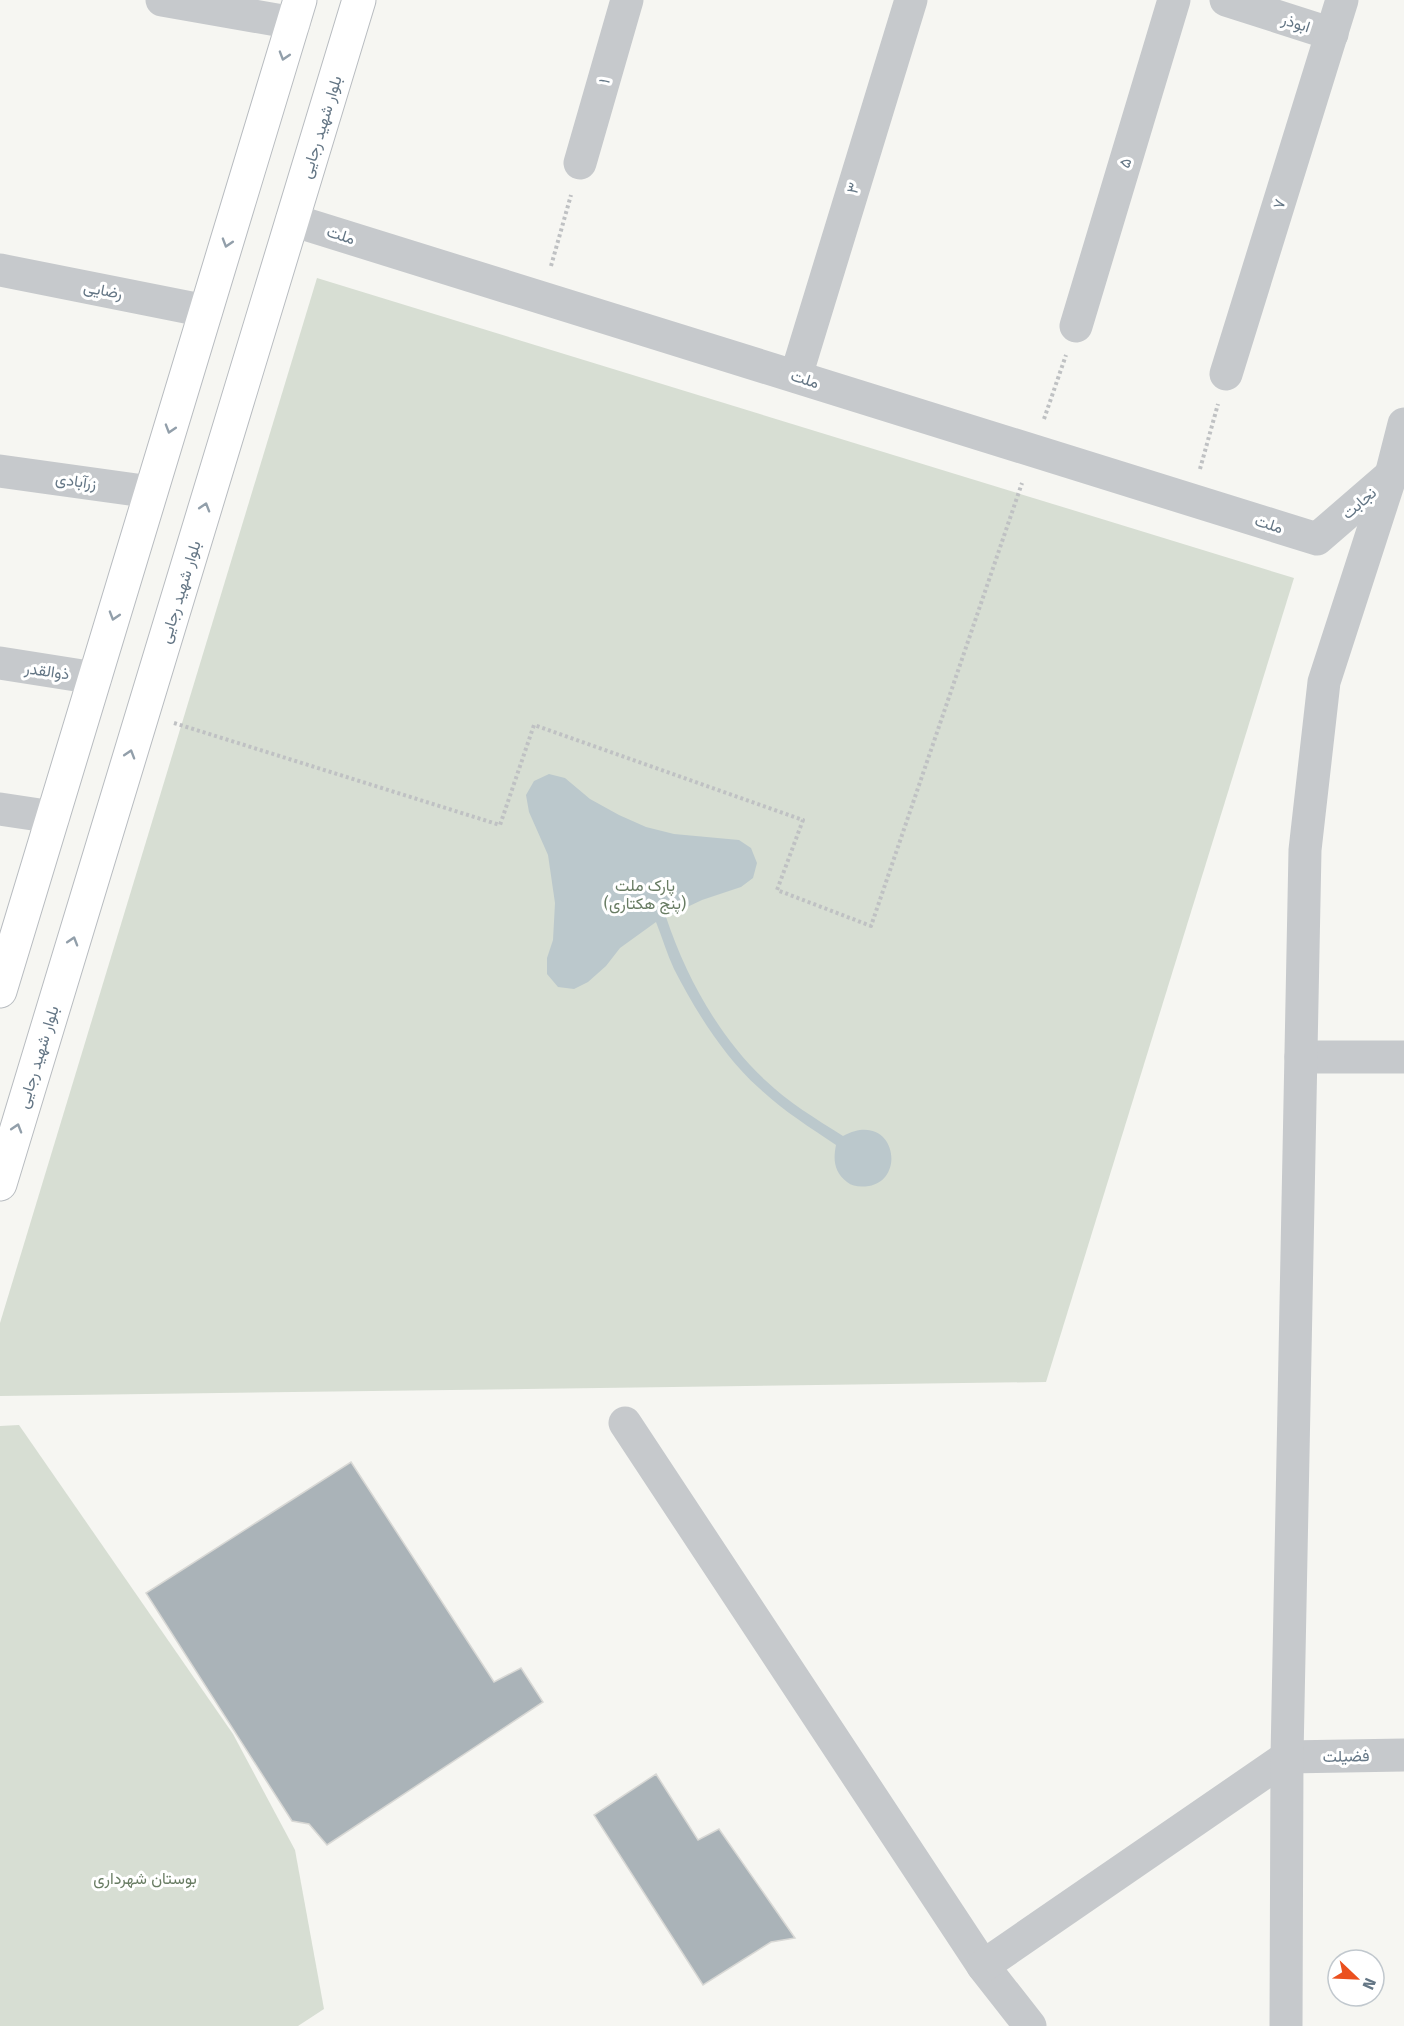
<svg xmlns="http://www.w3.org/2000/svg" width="1404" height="2026" font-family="'Fira Sans',Vazirmatn,sans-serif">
<rect width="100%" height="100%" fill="#f6f6f2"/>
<!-- green -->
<g fill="#d7ded3">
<polygon points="317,278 1294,578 1046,1382 0,1396 0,1323"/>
<polygon points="19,1425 233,1734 295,1850 324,2009 298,2026 0,2026 0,1426"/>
</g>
<!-- water -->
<path fill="#bbc8cc" d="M549,774l16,4 25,21 29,16 27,12 28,7 65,6 12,8 6,15 -4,15 -12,9 -39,13 -36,17c20,60 53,120 99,163 23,22 51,39 78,56 51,-27 65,43 26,50 -8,1 -16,1 -22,-4 -13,-10 -14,-22 -11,-37 -27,-18 -54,-35 -77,-57 -35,-31 -64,-78 -85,-119 -7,-15 -12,-32 -18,-47l-36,26 -14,18 -18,16 -14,7 -16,-2 -11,-13v-16l6,-18 2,-37 -7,-48 -19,-43 -3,-17 8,-14z"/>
<!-- building -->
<g fill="#aab3b8" stroke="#d8d8d5" stroke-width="1.5">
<polygon points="351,1462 494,1682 521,1668 543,1702 327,1845 309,1824 292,1821 146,1593"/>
<polygon points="656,1774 698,1840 719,1829 795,1938 771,1942 703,1985 594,1815"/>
</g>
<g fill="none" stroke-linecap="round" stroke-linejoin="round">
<defs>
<g id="major">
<polyline points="0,991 300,0"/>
<polyline points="0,1184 359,0"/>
</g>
</defs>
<!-- major casing -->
<use href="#major" stroke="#b8bcc0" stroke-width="35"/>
<!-- path -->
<g stroke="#bfc1c3" stroke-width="4" stroke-dasharray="3 3" stroke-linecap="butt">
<polyline points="551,266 571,195"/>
<polyline points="1044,419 1066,355"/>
<polyline points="1200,469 1218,404"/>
<polyline points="174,723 500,825 534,725 803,820 777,890 871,926 1022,483"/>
</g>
<!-- minor -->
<g stroke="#c6c9cc" stroke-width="33">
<polyline points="162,0 294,23"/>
<polyline points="1226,0 1332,34"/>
<polyline points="580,163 627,0"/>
<polyline points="292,220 1317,539 1391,475"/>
<polyline points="0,270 206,311"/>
<polyline points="1076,326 1174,0"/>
<polyline points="1226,374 1342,0"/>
<polyline points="796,376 911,0"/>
<polyline points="0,471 151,492"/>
<polyline points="0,663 95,678"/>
<polyline points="0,809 53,817"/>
<polyline points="1301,1057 1404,1057"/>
<polyline points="625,1423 983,1966 1030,2026"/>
<polyline points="983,1966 1287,1757 1404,1755"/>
<polyline points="1286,2026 1287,1757 1305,850 1324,682 1391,475 1404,424"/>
</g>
<!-- major -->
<use href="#major" stroke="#fff" stroke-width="33"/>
</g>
<!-- one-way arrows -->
<defs><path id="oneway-chevron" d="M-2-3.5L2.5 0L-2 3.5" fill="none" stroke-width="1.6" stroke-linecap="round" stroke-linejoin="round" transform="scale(1.5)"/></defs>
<g stroke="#929faa">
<use href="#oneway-chevron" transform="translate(284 56) rotate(107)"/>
<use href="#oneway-chevron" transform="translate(227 243) rotate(107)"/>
<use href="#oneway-chevron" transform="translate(170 429) rotate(107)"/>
<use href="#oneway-chevron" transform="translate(205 507) rotate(-73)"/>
<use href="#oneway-chevron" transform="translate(114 616) rotate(107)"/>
<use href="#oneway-chevron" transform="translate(130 754) rotate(-73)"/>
<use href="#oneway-chevron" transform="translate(73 941) rotate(-73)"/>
<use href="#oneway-chevron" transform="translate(17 1128) rotate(-73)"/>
</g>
<g text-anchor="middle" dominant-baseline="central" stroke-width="6" stroke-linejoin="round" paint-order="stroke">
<!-- street labels -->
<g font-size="16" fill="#647685" stroke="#fff">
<text transform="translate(1296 23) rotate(18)">ابوذر</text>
<text transform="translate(604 81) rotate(-74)">۱</text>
<text transform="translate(321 127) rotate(-73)">بلوار شهید رجایی</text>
<text transform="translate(1125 163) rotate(-73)">۵</text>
<text transform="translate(853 188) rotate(-73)">۳</text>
<text transform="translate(1279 204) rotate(-73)">۷</text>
<text transform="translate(341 235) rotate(17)">ملت</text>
<text transform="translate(103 290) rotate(11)">رضایی</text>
<text transform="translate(805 379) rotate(17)">ملت</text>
<text transform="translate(76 481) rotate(8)">زرآبادی</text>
<text transform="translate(1359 503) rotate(-41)">نجابت</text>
<text transform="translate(1269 524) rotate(17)">ملت</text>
<text transform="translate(180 592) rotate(-73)">بلوار شهید رجایی</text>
<text transform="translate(47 671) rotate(8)">ذوالقدر</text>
<text transform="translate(38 1057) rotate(-73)">بلوار شهید رجایی</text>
<text transform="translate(1346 1756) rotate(-1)">فضیلت</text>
</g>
<!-- park labels -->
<g font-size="16" fill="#687c63" stroke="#fff">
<text x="645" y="885">پارک ملت<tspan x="645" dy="18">(پنج هکتاری)</tspan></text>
<text x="145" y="1878">بوستان شهرداری</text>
</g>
</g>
<!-- north arrow -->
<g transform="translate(1356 1978) rotate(113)"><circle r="28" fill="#ffffff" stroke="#c1c8ce" stroke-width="1.5"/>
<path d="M0-4.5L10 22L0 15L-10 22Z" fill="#eb501e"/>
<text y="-9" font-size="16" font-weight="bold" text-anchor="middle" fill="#647685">N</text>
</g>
</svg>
